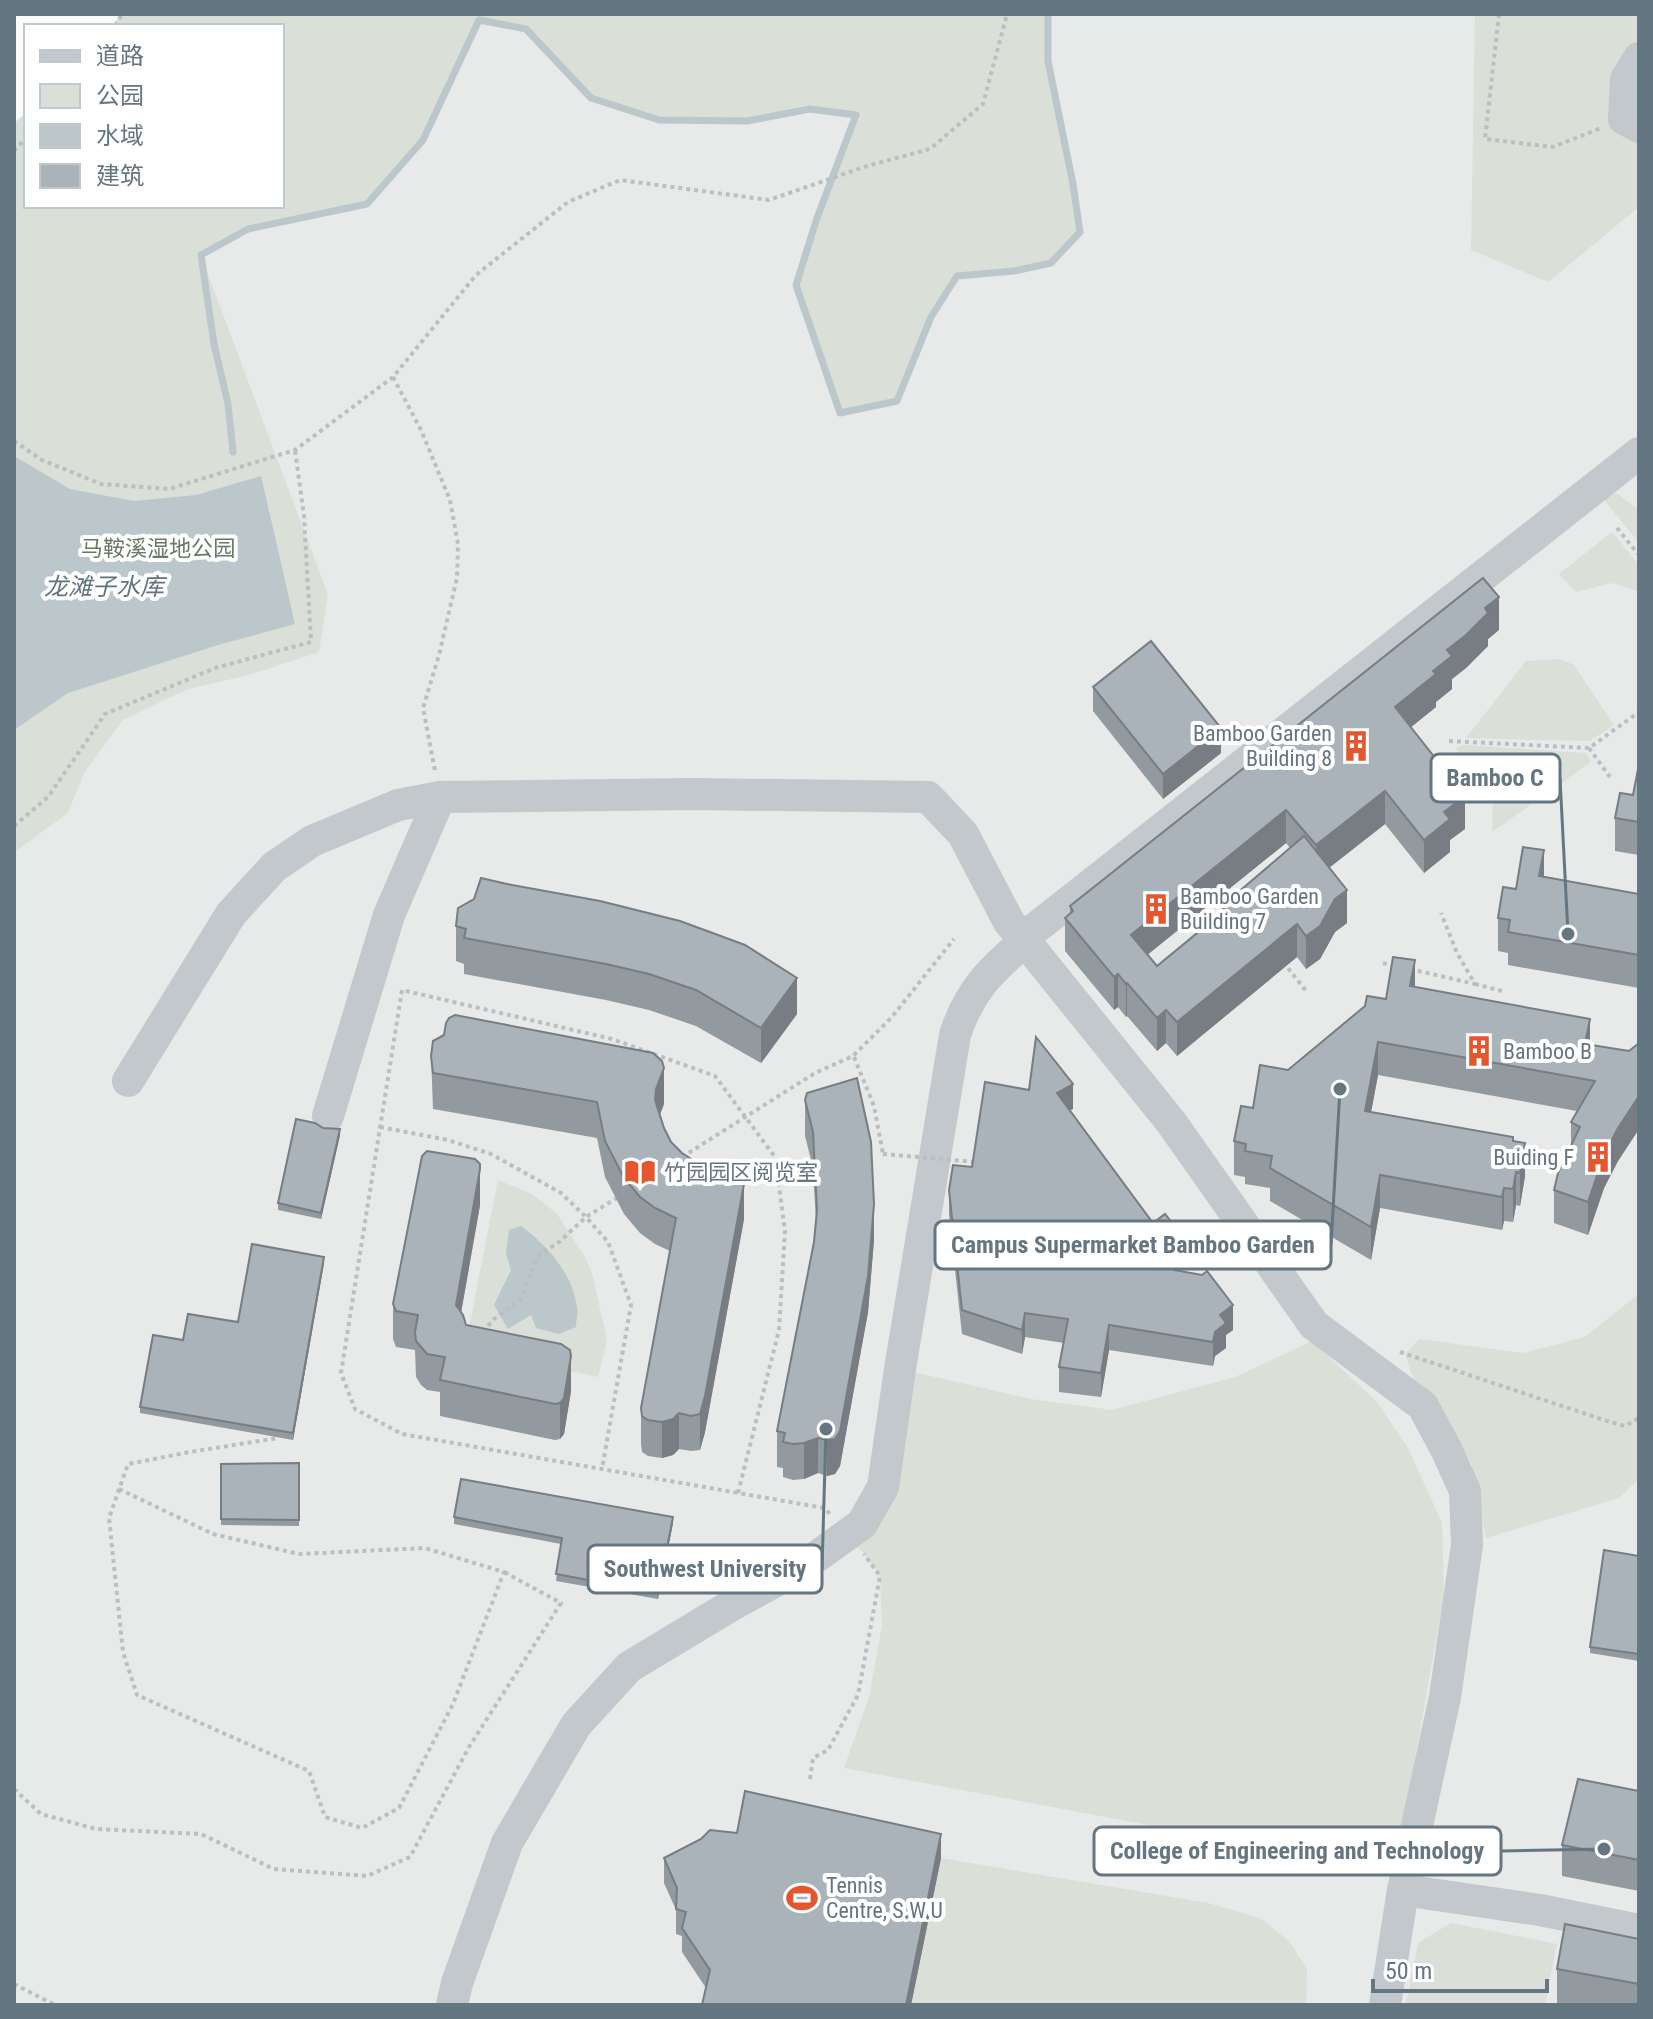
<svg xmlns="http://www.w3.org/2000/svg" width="1653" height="2019" font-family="'Roboto Condensed','Noto Sans SC',sans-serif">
<rect width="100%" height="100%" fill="#fafaf8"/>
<!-- built -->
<polygon fill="#e8e9e9" points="1048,14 1639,14 1639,2005 14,2005 14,853 68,813 85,772 123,720 186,690 249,675 328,594 201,255 248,229 367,204 423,140 479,20 526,29 591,98 659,120 747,121 810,109 856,115 817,218 796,284 816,347 840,413 897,400 931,317 957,276 1014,271 1051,263 1073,184 1048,61"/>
<!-- green -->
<g fill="#dadfd7">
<polygon points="122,14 1048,14 1048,61 1073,184 1080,232 1051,263 1014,271 957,276 931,317 897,401 840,413 796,285 817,218 856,115 810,109 747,121 659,120 591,98 526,29 479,21 423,140 367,204 248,229 201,255 328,594 319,652 249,675 186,690 123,720 85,772 68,813 14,853 14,123 26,113 26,206 282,206 282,26 111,26"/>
<polygon points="1475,14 1639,14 1639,207 1548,282 1471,250"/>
<polygon points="1611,489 1639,510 1639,543 1601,496"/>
<polygon points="1612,532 1639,565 1639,582 1637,591 1612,583 1576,592 1559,574"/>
<polygon points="1560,659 1574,665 1614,725 1590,741 1466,738 1526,661"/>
<polygon points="1463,745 1586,753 1591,762 1492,832 1493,791 1455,748"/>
<polygon points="498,1180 532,1194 557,1214 585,1257 592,1273 607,1340 598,1377 477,1350 469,1328"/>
<polygon points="1639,1294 1639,1479 1619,1498 1486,1538 1471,1463 1412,1375 1405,1354 1419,1339 1523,1353 1585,1337"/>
<polygon points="1312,1341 1377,1402 1408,1448 1442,1523 1444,1595 1395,1871 844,1768 869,1697 882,1626 880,1576 849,1534 867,1523 900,1369 1031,1399 1112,1410 1235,1377"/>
<polygon points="941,1858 1208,1903 1260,1918 1289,1941 1307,1969 1306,2005 911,2005"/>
<polygon points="1451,1923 1557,1944 1545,2005 1406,2005 1418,1943"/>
</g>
<!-- water -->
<g fill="#bbc7cb">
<polygon points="14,456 70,489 134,501 196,495 261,476 295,624 218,645 68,693 14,730"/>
<path d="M521,1226c25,18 53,49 56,82 1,6 -1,13 -1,19l-17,7 -23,-6 -5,-13 -23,14 -14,-24 17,-35 -5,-16 3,-24z"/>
</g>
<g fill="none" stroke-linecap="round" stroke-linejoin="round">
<!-- stream -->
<polyline stroke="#bbc7cb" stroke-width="7" points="233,452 228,404 214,344 201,255 248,229 367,204 423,140 479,20 526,29 591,98 659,120 747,121 810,109 856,115 817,218 796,285 840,413 897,401 931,317 957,276 1014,271 1051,263 1080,232 1073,184 1048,61 1048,14"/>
<!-- path -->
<g stroke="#bbbfc2" stroke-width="4" stroke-dasharray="4 4" stroke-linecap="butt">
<polyline points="1499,14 1485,139 1553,147 1601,128"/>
<polyline points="115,26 122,14"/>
<polyline points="14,151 26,138"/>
<polyline points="393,377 421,430 450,500 458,544 457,578 439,655 423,708 435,771"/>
<polyline points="14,441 42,460 101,484 169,489 295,450 393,377 476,275 568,202 620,180 769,200 867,166 930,149 983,104 1007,14"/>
<polyline points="1617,528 1639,555"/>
<polyline points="1449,741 1589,748 1639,712"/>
<polyline points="1589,748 1610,777"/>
<polyline points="14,826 48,797 105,714 215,668 311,642 304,516 295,450"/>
<polyline points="1283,962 1307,992"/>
<polyline points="1383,963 1393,966"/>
<polyline points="1410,969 1475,984 1457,953 1441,913"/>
<polyline points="1475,984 1502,991"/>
<polyline points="854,1057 874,1106 883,1154"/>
<polyline points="380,1127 448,1140 491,1154 561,1193 586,1217 608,1242 631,1305 602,1469"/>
<polyline points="682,1157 815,1073 853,1056 891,1018 954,939"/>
<polyline points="483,1332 494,1319 520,1300 537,1257 559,1242 586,1217 620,1196"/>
<polyline points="1400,1352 1607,1421 1625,1426 1639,1418"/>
<polyline points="119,1489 213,1534 299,1554 425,1548 504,1572 453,1704 399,1808 362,1828 325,1817 309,1771 137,1695 123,1652 109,1518 128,1464 190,1452 278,1438"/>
<polyline points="738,1493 779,1330 785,1231 775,1157 715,1076 612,1039 402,990 341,1373 355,1409 402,1434 824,1508 830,1514"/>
<polyline points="810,1779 813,1758 828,1750 858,1695 880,1576 864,1554"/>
<polyline points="14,1789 41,1814 96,1829 201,1834 274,1869 367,1876 410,1857 469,1747 561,1603 504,1572"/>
<polyline points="14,1984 55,2005"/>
</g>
<!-- minor -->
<g stroke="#c3c8cc" stroke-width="32">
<polyline points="1639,58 1626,79 1624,119 1639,127"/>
<polyline points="1023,938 1639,453"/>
<polyline points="128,1081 231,914 274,867 312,841 398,805 440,797 694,794 928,797 963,834 1009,922 1025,941"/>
<polyline points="328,1116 389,915 440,797"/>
<path d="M452,2005l5,-22 50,-140 69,-118 53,-58 103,-62 73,-40 57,-41 21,-37 17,-118 55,-334c14,-44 36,-65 70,-94l146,181 143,203 109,81 24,45 18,40 2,54 -22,152 -42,193"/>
<polyline points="1385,2005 1403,1890 1540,1910 1639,1930"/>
</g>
<!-- path-bridge -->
<polyline stroke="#bbbfc2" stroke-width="4" stroke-dasharray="4 4" stroke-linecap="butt" points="883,1154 976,1162"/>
</g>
<!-- wall -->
<g fill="#929a9f" fill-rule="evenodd">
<path d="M1499,630l-11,9v7l-22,22 -14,11v10l-16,13v5l-25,20 54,102 -15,11v12l-26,21 -39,-49 -56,44 18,55 -12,9 -15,27 -14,10 -9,-12 -120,99 -11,-13 -9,8 -30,-35 -1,1 -8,-10 -4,3 -49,-59v-33l5,-4v-8zM1286,843l4,5 -68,58v7l-65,53 -10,-11z"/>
<polygon points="1093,687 1221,753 1163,799 1093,711"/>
<polygon points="1639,764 1639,855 1615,851 1615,818 1633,795"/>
<polygon points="1544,876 1639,894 1639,988 1508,965 1508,953 1498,951 1498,918 1516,889"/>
<polygon points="458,908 797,1014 761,1063 696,1026 649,1010 606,1000 464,974 464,964 456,961 456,926"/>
<polygon points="1415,987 1590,1045 1629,1051 1639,1043 1639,1129 1618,1161 1604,1188 1588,1235 1554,1223 1554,1190 1571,1147 1571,1122 1577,1111 1378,1075 1371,1112 1513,1141 1525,1176 1520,1206 1516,1205 1513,1222 1504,1221 1502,1230 1380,1208 1371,1260 1270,1201 1270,1188 1245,1184 1245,1177 1234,1175 1234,1141 1253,1108 1288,1070 1386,999"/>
<polygon points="431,1056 664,1104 660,1114 664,1128 671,1142 744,1219 705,1432 700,1450 691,1451 679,1449 673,1455 662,1458 648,1456 642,1452 641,1444 641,1408 670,1251 655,1244 640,1233 624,1214 605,1177 597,1138 433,1109"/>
<polygon points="985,1082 1073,1109 1070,1110 1153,1223 1181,1258 1178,1271 1233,1330 1226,1335 1226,1348 1215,1356 1213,1366 1109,1350 1101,1397 1059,1392 1059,1367 1064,1343 1025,1337 1022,1354 962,1334 949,1215 949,1190 972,1167"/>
<polygon points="805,1100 874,1240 868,1312 840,1466 835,1474 827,1476 818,1473 804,1479 793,1480 783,1477 783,1468 777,1467 777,1431 814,1242 816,1222 813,1168 805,1136"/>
<polygon points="323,1128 340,1135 321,1219 278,1210 278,1203"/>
<polygon points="480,1205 461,1313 466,1325 571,1391 564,1434 560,1439 555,1440 440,1416 440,1392 427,1390 421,1385 416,1377 415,1350 396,1347 393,1339 393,1304"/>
<polygon points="324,1263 293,1440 140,1413 140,1407 183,1340 238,1322"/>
<polygon points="299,1463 299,1526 221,1525 221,1464"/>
<polygon points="454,1517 673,1523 658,1599 556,1581 561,1544 454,1524"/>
<polygon points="1639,1556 1639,1661 1590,1653 1590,1647"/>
<polygon points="1639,1791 1639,1891 1562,1876 1562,1845"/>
<polygon points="664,1858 941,1858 911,2005 702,2005 706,1988 682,1952 682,1936 676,1934 676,1910 664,1883"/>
<polygon points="1639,1939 1639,2005 1557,2004 1557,1969"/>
</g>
<!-- shaded-wall -->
<g fill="#777d82">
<polygon points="1499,597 1499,630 1488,639 1488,646 1466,668 1452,679 1452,689 1436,702 1436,707 1395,740 1395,707 1485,608"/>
<polygon points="1221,728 1221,753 1163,799 1163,774"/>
<polygon points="1385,791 1385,824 1316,878 1316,845"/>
<polygon points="1465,796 1465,829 1450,840 1450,852 1424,873 1424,840 1444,812"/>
<polygon points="1286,810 1286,843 1131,968 1131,935"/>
<polygon points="1544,850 1544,883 1539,876"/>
<polygon points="1347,890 1347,923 1335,932 1320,959 1306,969 1306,936 1335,899"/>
<polygon points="1297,924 1297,957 1177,1056 1177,1022"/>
<polygon points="1415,960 1415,994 1410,986"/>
<polygon points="1118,974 1118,1007 1114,1010 1114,977"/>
<polygon points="797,978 797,1014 761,1063 761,1028"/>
<polygon points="1127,983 1127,1016 1126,1017 1126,984"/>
<polygon points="1166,1010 1166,1043 1157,1051 1157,1018"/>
<polygon points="1590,1019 1590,1052 1585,1044"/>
<polygon points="1378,1042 1378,1075 1365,1144 1365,1111"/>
<polygon points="664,1068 664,1104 656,1125 656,1089"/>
<polygon points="1073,1084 1073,1109 1057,1117 1057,1093"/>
<polygon points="1639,1096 1639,1129 1618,1161 1604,1188 1588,1235 1588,1202 1604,1155 1618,1128"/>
<polygon points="340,1129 340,1135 321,1219 321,1213"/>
<polygon points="1525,1143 1525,1176 1520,1206 1520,1173"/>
<polygon points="480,1169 480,1205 456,1341 456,1305"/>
<polygon points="1516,1172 1516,1205 1513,1222 1513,1189"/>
<polygon points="1380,1175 1380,1208 1371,1260 1371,1227"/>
<polygon points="744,1184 744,1219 705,1432 700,1450 700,1414"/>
<polygon points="1504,1188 1504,1221 1502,1230 1502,1197"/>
<polygon points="874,1204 874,1240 868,1312 840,1466 835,1474 827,1476 827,1440"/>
<polygon points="1181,1234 1181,1258 1174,1295 1174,1270"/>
<polygon points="324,1257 324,1263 293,1440 293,1433"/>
<polygon points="1233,1305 1233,1330 1226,1335 1226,1348 1215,1356 1213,1366 1213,1342 1220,1315"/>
<polygon points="1025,1313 1025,1337 1022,1354 1022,1330"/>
<polygon points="1109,1325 1109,1350 1101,1397 1101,1373"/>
<polygon points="571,1356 571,1391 564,1434 560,1439 560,1403"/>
<polygon points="679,1413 679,1449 673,1455 662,1458 662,1422"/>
<polygon points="818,1438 818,1473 804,1479 804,1443"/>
<polygon points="673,1517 673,1523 658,1599 658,1593"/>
<polygon points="941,1834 941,1858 911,2005 906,2005"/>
</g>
<!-- building -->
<g fill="#aab3b9" stroke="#777d82" stroke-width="2">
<polygon points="1483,578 1499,597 1485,608 1488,613 1466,635 1447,650 1452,656 1433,671 1436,674 1395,707 1465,796 1444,812 1450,819 1424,840 1385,791 1316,845 1286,810 1131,935 1157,966 1225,910 1222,906 1304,836 1347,890 1335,899 1320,926 1306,936 1297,924 1177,1022 1166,1010 1157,1018 1127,983 1126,984 1118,974 1114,977 1065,918 1073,911 1070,906"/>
<polygon points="1151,641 1221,728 1163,774 1093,687"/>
<polygon points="1639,764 1639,822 1615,818 1620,793 1633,795"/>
<polygon points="1523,847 1544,850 1539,876 1639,894 1639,955 1508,932 1510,920 1498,918 1503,887 1516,889"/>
<polygon points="481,878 507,884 600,901 680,921 745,945 797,978 761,1028 696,990 649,974 606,964 464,938 466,929 456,926 458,908 474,899"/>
<polygon points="1393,957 1415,960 1410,986 1590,1019 1585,1044 1629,1051 1639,1043 1639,1096 1618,1128 1604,1155 1588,1202 1554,1190 1558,1173 1580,1127 1571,1122 1595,1081 1378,1042 1365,1111 1513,1137 1513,1141 1525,1143 1520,1173 1516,1172 1513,1189 1504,1188 1502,1197 1380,1175 1371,1227 1270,1168 1272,1156 1245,1151 1246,1144 1234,1141 1241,1106 1253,1108 1260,1065 1288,1070 1365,1006 1367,996 1386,999"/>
<polygon points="455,1015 653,1053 662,1061 664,1068 656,1089 655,1100 664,1128 671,1142 682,1153 707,1169 724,1174 728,1170 734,1171 741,1176 744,1184 705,1396 700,1414 691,1416 679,1413 673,1419 662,1422 648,1420 642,1416 641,1408 676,1218 655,1208 640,1197 624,1178 605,1141 597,1102 433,1073 431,1056 433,1041 444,1035 446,1023 449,1018"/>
<polygon points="1036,1037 1073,1084 1057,1093 1153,1223 1165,1214 1181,1234 1174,1270 1202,1275 1207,1271 1233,1305 1220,1315 1226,1323 1215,1332 1213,1342 1109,1325 1101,1373 1059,1367 1068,1319 1025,1313 1022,1330 962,1310 949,1190 953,1165 972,1167 985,1082 1029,1090"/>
<polygon points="857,1078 871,1142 874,1204 868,1276 840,1431 835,1439 827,1440 818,1438 804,1443 793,1444 783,1442 785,1433 777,1431 814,1242 817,1210 813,1132 805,1100 807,1093"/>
<polygon points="296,1119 315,1123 323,1128 340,1129 321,1213 278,1203"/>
<polygon points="427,1151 475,1159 480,1164 480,1169 456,1305 463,1315 466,1325 561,1344 570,1350 571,1356 564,1398 560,1403 555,1404 440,1380 445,1357 427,1354 416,1341 415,1332 418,1315 396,1311 393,1304 422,1156"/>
<polygon points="252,1244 324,1257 293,1433 140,1407 153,1335 183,1340 188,1314 238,1322"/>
<polygon points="299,1463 299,1520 221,1519 221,1464"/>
<polygon points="461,1479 673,1517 658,1593 556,1574 562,1538 454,1517"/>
<polygon points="1604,1550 1639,1556 1639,1654 1590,1647"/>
<polygon points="1578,1779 1639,1791 1639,1860 1562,1845"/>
<polygon points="745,1791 941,1834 906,2005 702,2005 710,1970 682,1928 686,1912 676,1909 677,1888 664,1858 701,1839 710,1830 737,1833"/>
<polygon points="1565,1924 1639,1939 1639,1984 1557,1969"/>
</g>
<!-- icons -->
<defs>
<symbol id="building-bare" viewBox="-9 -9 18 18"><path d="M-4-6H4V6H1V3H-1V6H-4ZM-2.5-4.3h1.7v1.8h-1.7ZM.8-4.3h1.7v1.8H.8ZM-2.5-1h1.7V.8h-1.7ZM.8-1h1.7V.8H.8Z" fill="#e4572e" stroke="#fff" stroke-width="2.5" paint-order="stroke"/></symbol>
<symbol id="library-bare" viewBox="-9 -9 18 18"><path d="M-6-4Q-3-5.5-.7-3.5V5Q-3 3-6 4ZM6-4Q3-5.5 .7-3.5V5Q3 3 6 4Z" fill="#e4572e" stroke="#fff" stroke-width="2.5" paint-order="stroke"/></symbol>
<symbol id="stadium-bare" viewBox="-9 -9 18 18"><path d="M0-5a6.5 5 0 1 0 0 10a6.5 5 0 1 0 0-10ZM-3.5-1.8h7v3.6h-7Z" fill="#e4572e" stroke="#fff" stroke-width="2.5" paint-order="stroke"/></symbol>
</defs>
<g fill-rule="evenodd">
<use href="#building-bare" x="1334" y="724" width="44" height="44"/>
<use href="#building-bare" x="1134" y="887" width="44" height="44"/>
<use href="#building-bare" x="1457" y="1029" width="44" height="44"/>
<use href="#building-bare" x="1576" y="1135" width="44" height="44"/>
<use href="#library-bare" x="618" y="1150" width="44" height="44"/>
<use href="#stadium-bare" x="780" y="1876" width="44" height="44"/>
</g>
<g text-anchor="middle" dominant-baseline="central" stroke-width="8" stroke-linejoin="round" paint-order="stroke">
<!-- park labels -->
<g font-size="22" fill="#687a64" stroke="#fff">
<text x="158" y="548">马鞍溪湿地公园</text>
</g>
<!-- poi labels -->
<g font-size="22" fill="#657683" stroke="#fff" text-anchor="start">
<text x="1332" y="733" text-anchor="end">Bamboo Garden<tspan x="1332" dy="25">Building 8</tspan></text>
<text x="1180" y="896">Bamboo Garden<tspan x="1180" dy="25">Building 7</tspan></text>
<text x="1503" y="1051">Bamboo B</text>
<text x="1574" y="1157" text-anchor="end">Buiding F</text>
<text x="664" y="1172">竹园园区阅览室</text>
<text x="826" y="1885">Tennis<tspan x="826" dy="25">Centre, S.W.U</tspan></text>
</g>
<!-- water labels -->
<g font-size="24" font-style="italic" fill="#60757c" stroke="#fff">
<text x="104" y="587">龙滩子水库</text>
</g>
</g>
<!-- callouts -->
<path fill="none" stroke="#657683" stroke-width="3" d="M1568 934L1560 778M1340 1089L1331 1245M826 1429L822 1569M1604 1849L1501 1851"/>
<g fill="#657683" stroke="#fff" stroke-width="3">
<circle cx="1568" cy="934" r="8"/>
<circle cx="1340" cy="1089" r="8"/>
<circle cx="826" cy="1429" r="8"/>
<circle cx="1604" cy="1849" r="8"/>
</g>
<g fill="#fff" stroke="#657683" stroke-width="3">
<rect x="1431" y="754" width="129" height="48" rx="8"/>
<rect x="935" y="1221" width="396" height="48" rx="8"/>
<rect x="588" y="1545" width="234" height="48" rx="8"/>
<rect x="1094" y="1827" width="407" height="48" rx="8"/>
</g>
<g font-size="24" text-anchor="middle" font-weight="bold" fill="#657683">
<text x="1495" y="786">Bamboo C</text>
<text x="1133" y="1253">Campus Supermarket Bamboo Garden</text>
<text x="705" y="1577">Southwest University</text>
<text x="1297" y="1859">College of Engineering and Technology</text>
</g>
<!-- border -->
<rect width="1653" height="2019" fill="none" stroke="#657683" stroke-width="32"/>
<!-- legend -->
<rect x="24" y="24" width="260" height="184" fill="#ffffff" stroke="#c1c8cd" stroke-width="2"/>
<rect x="40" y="50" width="40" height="12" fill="#c3c8cc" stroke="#c1c8cd" stroke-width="2"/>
<text x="96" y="64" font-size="24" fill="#657683">道路</text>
<rect x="40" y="84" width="40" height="24" fill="#dadfd7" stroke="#c1c8cd" stroke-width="2"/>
<text x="96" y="104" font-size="24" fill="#657683">公园</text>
<rect x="40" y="124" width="40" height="24" fill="#bbc7cb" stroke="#c1c8cd" stroke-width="2"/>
<text x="96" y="144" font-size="24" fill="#657683">水域</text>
<rect x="40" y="164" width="40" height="24" fill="#aab3b9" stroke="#c1c8cd" stroke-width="2"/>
<text x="96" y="184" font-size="24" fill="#657683">建筑</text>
<!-- scale -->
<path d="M1373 1979v12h174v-12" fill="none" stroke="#657683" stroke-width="4"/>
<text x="1385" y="1979" font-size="24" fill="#657683" stroke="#ffffff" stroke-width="6" paint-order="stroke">50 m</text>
</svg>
